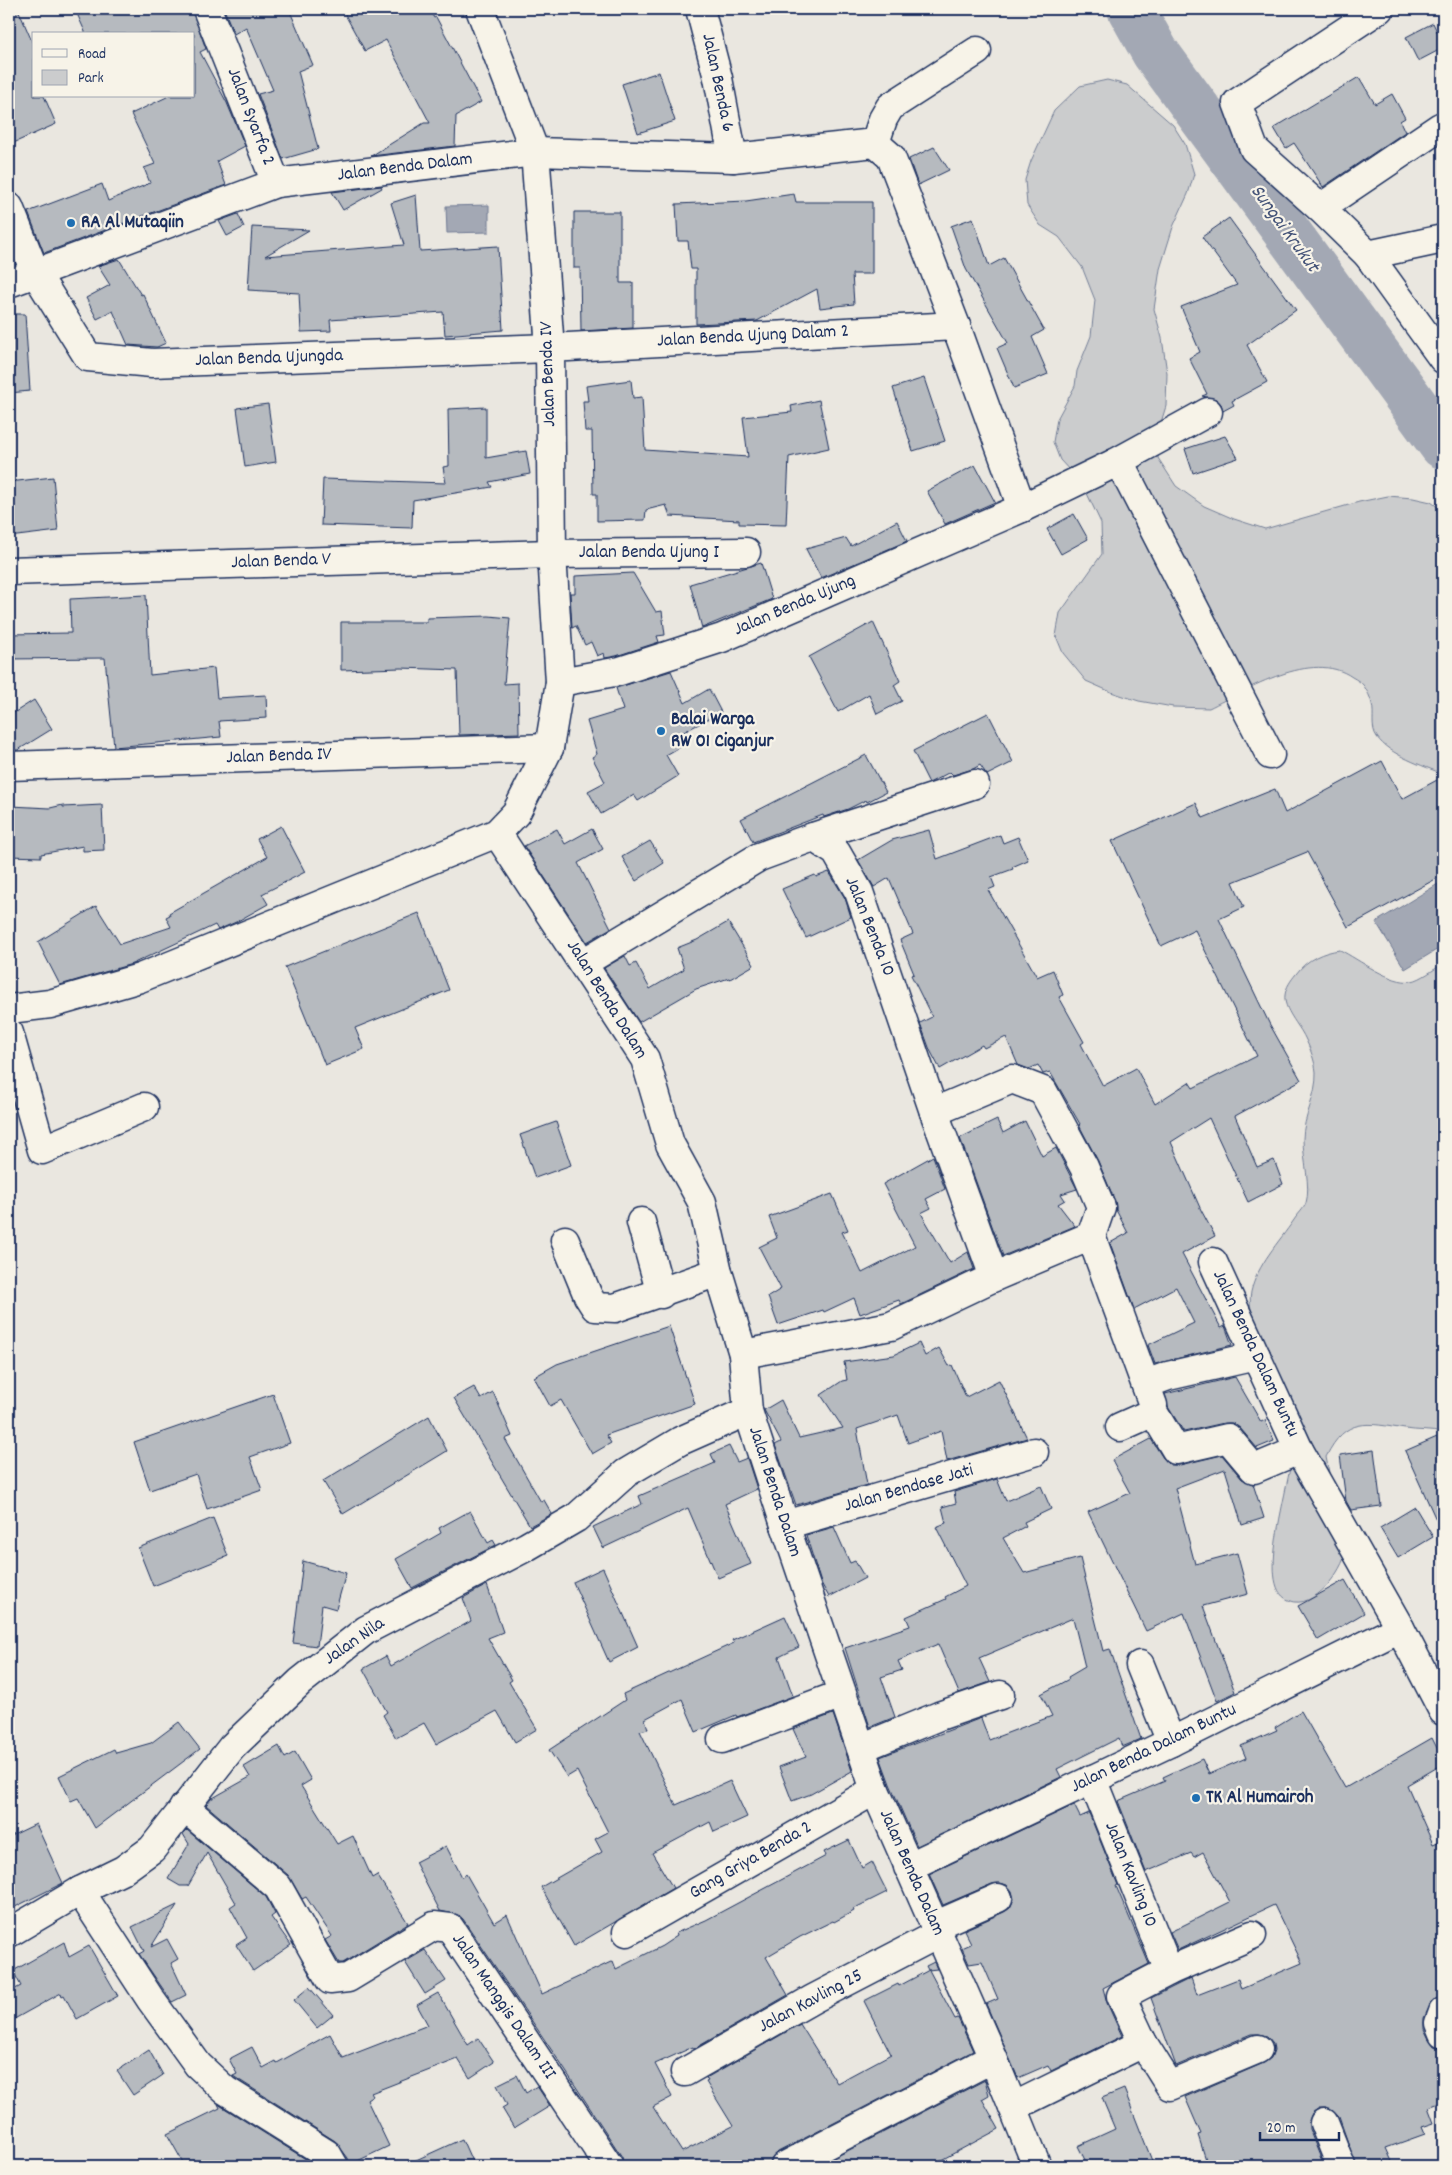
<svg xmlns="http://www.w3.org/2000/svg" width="1452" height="2175" font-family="Dekko,sans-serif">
<rect width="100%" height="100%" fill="#eae7e0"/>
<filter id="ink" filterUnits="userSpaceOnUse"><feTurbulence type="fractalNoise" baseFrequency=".02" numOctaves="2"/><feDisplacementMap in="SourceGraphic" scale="10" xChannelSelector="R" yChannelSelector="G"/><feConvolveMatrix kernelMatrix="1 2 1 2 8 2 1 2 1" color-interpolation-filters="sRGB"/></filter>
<g filter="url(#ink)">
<!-- green -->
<g fill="#cbcccd" stroke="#737e96">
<path d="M1107,80l20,5 46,40 12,19 9,30 -6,20 -15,33 -13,42 -6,40 8,29 5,35 -1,33 -7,23 -1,29 18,28 28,20 30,13 31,10 94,-27 29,-6 25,2 18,4 12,9v263c-19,-8 -54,-19 -66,-37 -7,-10 -2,-22 -5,-33 -1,-6 -5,-13 -8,-18 -3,-4 -7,-6 -12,-9 -40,-28 -104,12 -143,31l-36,-1 -34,-6 -28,-9 -25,-11 -23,-28 -7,-17 4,-23 42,-59 -1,-31 -18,-38 -23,-25 -7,-18 4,-23 18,-33 2,-15 14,-35 4,-36 -13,-33 -23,-30 -19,-12 -13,-20 -2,-25 6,-19 23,-50 26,-25z"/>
<path d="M1340,950c18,9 52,35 72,31 10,-2 22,-12 31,-17v469c-13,-3 -25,-2 -38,-4 -38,-6 -59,-13 -79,28l19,98c-6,21 -36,60 -60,43 -29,-19 9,-123 8,-156 -1,-8 -6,-18 -9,-27 -9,-27 -39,-97 -33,-123 6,-27 28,-50 43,-72 3,-5 10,-11 12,-17 5,-16 -3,-45 -3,-64 0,-22 14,-43 13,-67 -1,-11 -6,-24 -11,-34 -6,-13 -22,-29 -20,-43 1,-8 6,-15 11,-21 11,-15 27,-22 44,-24z"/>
</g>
<!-- water -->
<g fill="#a3a8b4" stroke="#6d7892">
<polygon points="489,205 489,232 447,233 446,206"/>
<polygon points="1438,884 1443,893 1443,946 1405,969 1376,922"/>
</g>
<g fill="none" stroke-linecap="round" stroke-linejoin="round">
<!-- river -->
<polyline stroke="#a3a8b4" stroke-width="48" points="1131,9 1155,52 1443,445"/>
</g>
<!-- building -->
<g fill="#b6babf" stroke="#1b2f5e">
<polygon points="9,9 18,9 34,46 34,96 44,96 56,124 9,145"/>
<polygon points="75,9 192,9 206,49 200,52 227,103 245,146 217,161 226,185 44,253 28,212 102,184 108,201 150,183 144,168 155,164 131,114 169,96 194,96 194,34 86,34"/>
<polygon points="224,9 289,9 313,65 298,71 318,149 283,159 258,94 273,90 246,27 234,34"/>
<polygon points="342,9 429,9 434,18 436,17 481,102 456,116 455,146 371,156 424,123 430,123 386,40 365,51"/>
<polygon points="1433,23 1443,44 1443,48 1418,61 1406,37"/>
<polygon points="659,72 675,121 638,133 622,84"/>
<polygon points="1359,77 1375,104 1392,94 1405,118 1400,121 1405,132 1323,187 1294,143 1286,148 1274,128"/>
<polygon points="934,147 949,170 918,185 909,159"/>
<polygon points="381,186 382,188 343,210 332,192"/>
<polygon points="794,194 796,202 872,202 872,274 852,274 854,304 820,308 817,289 757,321 696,324 696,269 691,269 688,241 678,241 676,204 746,201"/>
<polygon points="416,195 420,251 498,246 503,330 445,335 443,312 330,320 331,331 301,332 299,293 248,290 252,227 309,230 265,256 404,245 391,203"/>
<polygon points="574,212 620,212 620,283 633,283 633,328 581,331 580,268 574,268"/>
<polygon points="238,214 244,227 227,236 219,221"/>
<polygon points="973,218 989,266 1004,258 1044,330 1032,337 1048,374 1014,388 997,348 1008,343 966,269 951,226"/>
<polygon points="1229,218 1296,310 1247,345 1267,382 1232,401 1234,405 1223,411 1221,404 1216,399 1202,396 1207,394 1189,358 1200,352 1181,307 1237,285 1202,237"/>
<polygon points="119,259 141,295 143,294 166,343 157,347 128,345 113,311 97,319 86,298 110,285 98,266"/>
<polygon points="9,314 25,314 30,391 9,393"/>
<polygon points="924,378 945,441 913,451 893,388"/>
<polygon points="631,380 633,398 642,397 645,450 748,457 743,417 792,412 791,406 819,400 829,448 789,457 786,525 739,524 739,520 670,516 666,505 646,510 645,520 597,521 597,494 593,494 592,431 585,431 583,401 588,401 586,386"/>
<polygon points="268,404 276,462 245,467 237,408"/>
<polygon points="486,407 486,458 526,451 530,474 489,482 492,487 413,500 412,528 321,525 323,479 446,483 443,467 449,466 448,409"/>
<polygon points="1225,436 1238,458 1193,473 1185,449"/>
<polygon points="975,465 995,502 945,524 927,491"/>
<polygon points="53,477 58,531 9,537 9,482"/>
<polygon points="1074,514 1088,539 1061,554 1047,529"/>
<polygon points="897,521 907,541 821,578 806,549 846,538 851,546"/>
<polygon points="761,563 772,599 702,628 690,584"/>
<polygon points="633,573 656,612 662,611 665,635 657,636 659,642 616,656 605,658 604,653 597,656 591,642 585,645 576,626 572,628 570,593 575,593 575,576"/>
<polygon points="146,595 150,675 214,668 217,698 266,695 267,718 219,721 221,737 114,747 105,658 9,659 9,634 71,633 70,599"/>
<polygon points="489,616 510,618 504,684 518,683 519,733 459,735 457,670 401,668 341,670 341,622 427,622 427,618"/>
<polygon points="873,622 900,681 894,685 902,701 877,714 869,694 838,712 809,657"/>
<polygon points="671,671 685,703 709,689 721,712 682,733 687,743 666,755 678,776 638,801 634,795 601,814 588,791 605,782 592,757 597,754 587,721 623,710 616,688"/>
<polygon points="34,700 52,729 18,750 9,750 9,716"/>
<polygon points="988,713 1013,762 987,775 980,765 973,769 953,775 950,772 929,783 913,751"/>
<polygon points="866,755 886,792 867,802 866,800 848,809 824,817 823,815 753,842 741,819"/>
<polygon points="1382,761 1402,799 1437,780 1443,792 1443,875 1348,927 1307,852 1233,882 1244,907 1219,919 1269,1023 1301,1080 1235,1116 1257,1167 1274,1160 1283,1184 1248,1202 1209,1118 1171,1142 1201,1210 1215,1236 1182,1254 1221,1328 1225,1326 1232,1345 1155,1364 1148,1345 1194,1323 1176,1287 1134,1309 1110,1243 1128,1233 1116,1210 1115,1201 1098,1161 1079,1125 1080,1124 1050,1072 1043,1074 1038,1065 1029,1069 1018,1065 1006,1037 984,1048 982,1045 940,1069 930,1050 920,1023 932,1017 911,975 914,974 900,940 913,934 889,878 874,887 858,860 892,840 929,830 937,859 1000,835 1003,843 1018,837 1028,860 1012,867 1013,869 991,877 995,887 988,890 1037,977 1053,970 1063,995 1059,997 1084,1042 1081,1044 1103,1086 1136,1068 1155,1104 1189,1082 1193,1088 1257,1056 1195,930 1161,946 1112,841 1196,803 1203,818 1275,789 1285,813"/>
<polygon points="63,805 63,807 102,805 104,850 83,851 83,846 41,854 41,857 9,856 11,806 50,808"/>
<polygon points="281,826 305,872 262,894 268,904 236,922 218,930 215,925 132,964 60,985 38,942 96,906 120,944 171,927 166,917 170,915 169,913 267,857 257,839"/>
<polygon points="557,829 565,844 592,829 603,849 578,863 611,928 587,942 524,846"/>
<polygon points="650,841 664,863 636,881 622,857"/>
<polygon points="829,872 845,898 851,917 806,938 782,889 815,875 816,877"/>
<polygon points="419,913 449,990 355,1028 364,1049 325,1065 285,967"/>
<polygon points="728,922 754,965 730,979 729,978 696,989 639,1022 604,968 625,956 630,966 636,963 650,989 684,969 677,948 697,940"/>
<polygon points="997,1120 1003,1133 1025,1121 1042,1156 1056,1148 1077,1189 1061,1194 1065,1200 1058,1204 1075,1226 1003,1256 960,1138"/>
<polygon points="556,1122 571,1165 535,1178 520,1135"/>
<polygon points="933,1156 945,1189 926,1199 931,1208 921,1213 950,1263 968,1252 974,1269 901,1304 899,1300 860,1314 854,1298 824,1312 823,1310 778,1325 768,1297 781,1289 759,1247 777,1238 769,1217 832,1194 848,1230 842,1232 862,1273 915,1246 883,1184"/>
<polygon points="669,1326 695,1404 606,1435 611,1443 592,1454 561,1400 550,1406 534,1377 557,1364"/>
<polygon points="919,1343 925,1356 939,1348 949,1366 952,1365 966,1397 999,1380 1027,1438 947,1461 941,1431 908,1443 898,1415 857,1429 867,1485 796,1505 775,1445 781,1442 764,1410 781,1400 799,1438 843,1428 821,1395 842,1381 847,1380 844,1362 894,1355"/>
<polygon points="1235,1377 1261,1422 1265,1420 1274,1441 1257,1448 1240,1428 1232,1423 1224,1423 1184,1432 1168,1407 1165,1394"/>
<polygon points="474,1387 481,1399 493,1392 512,1436 505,1439 541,1502 544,1500 552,1514 530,1526 454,1398"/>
<polygon points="273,1394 290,1443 250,1457 262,1490 207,1509 196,1474 150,1490 134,1442"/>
<polygon points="429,1416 447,1451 343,1514 323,1481"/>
<polygon points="1437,1437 1443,1450 1443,1535 1405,1451"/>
<polygon points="1151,1439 1163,1458 1170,1465 1180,1465 1222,1455 1242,1479 1253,1484 1264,1518 1242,1525 1225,1469 1175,1488 1195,1564 1237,1553 1248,1594 1203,1606 1235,1692 1217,1701 1184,1613 1146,1631 1088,1512 1130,1493 1112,1460"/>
<polygon points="729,1446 737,1462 747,1458 757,1489 725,1504 751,1564 718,1578 688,1508 603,1548 593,1527 642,1504 639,1496 715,1463 711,1454"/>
<polygon points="1374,1450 1381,1506 1351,1510 1346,1501 1340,1455"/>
<polygon points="997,1479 1006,1501 1041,1486 1051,1509 1024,1522 1026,1526 1003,1538 1024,1573 1080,1558 1103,1651 1110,1649 1141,1739 1122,1747 1119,1738 1057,1769 1061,1777 917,1846 890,1784 880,1757 981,1718 989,1740 1052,1716 1041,1694 1069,1679 1068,1677 1085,1667 1073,1618 979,1658 990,1682 959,1693 938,1644 898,1661 902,1670 881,1677 895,1717 870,1727 845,1648 910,1626 906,1617 946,1599 945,1597 966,1586 936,1527 946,1523 942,1507 956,1503 954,1492"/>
<polygon points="1415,1507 1433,1537 1398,1558 1380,1528"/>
<polygon points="470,1511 488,1543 493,1540 496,1545 412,1588 396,1559 441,1533 439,1528"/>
<polygon points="213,1518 228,1556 153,1586 138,1548"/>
<polygon points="834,1527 850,1563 855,1561 865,1578 829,1597 821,1583 806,1535"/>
<polygon points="303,1561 346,1573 336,1609 322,1605 317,1646 293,1643"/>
<polygon points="603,1568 638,1647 609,1662 573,1582"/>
<polygon points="1345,1580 1364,1613 1318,1640 1298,1606"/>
<polygon points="487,1585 503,1632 488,1638 512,1680 509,1682 537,1729 515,1742 497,1711 436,1744 424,1723 396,1738 383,1715 387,1712 363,1669 386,1656 391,1666 471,1621 463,1598"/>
<polygon points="785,1616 799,1647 779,1657 793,1696 737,1717 736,1715 696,1732 682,1699 645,1719 648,1729 640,1731 676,1805 730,1781 747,1817 714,1832 710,1822 652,1853 673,1888 574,1946 541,1887 602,1852 595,1839 608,1832 577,1771 567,1777 549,1750 625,1700 623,1694 734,1643 732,1640"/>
<polygon points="1301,1711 1345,1788 1432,1738 1443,1760 1443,1764 1407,1785 1433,1844 1443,1840 1443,1997 1433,2000 1424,2018 1424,2029 1429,2039 1434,2046 1443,2048 1443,2101 1428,2107 1434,2123 1422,2127 1425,2134 1386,2148 1394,2166 1356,2166 1339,2117 1333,2111 1326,2108 1319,2108 1312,2113 1309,2121 1309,2129 1324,2166 1208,2166 1198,2135 1201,2134 1185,2097 1264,2063 1271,2058 1274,2050 1273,2043 1267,2036 1259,2034 1252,2034 1176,2066 1151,1998 1191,1978 1197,1995 1238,1979 1241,1989 1302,1963 1274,1905 1178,1950 1170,1932 1230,1902 1203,1852 1194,1857 1191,1853 1146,1872 1118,1801 1165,1781 1163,1777 1202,1759 1209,1774 1246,1758 1241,1746 1277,1730 1275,1727"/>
<polygon points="833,1714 852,1771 811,1794 792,1801 779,1767 806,1757 793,1729"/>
<polygon points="179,1722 200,1749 95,1828 78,1798 71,1801 59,1776 114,1749 116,1753 151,1743"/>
<polygon points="279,1746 285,1758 295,1752 311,1780 301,1786 337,1844 353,1836 372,1878 377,1875 408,1923 343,1963 339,1963 325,1940 332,1936 306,1897 302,1899 288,1875 206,1805 211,1799 250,1777 244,1767"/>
<polygon points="1074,1805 1080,1817 1089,1813 1118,1885 1116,1886 1149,1964 1103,1988 1107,2003 1122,2036 1051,2071 1048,2065 1018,2078 986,2004 998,1999 982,1962 969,1964 962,1948 971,1944 964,1930 1004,1912 1010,1908 1014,1899 1012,1891 1007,1885 1000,1883 992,1884 943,1905 929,1874"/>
<polygon points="36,1824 63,1883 15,1907 9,1893 9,1837"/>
<polygon points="187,1830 266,1897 275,1914 271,1917 291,1945 253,1971 236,1945 247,1938 230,1907 236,1903 207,1853 188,1886 180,1886 168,1879 189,1844 183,1834"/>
<polygon points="849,1840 862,1868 872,1862 887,1892 853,1909 854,1911 834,1922 833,1921 800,1937 766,1957 788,1995 694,2049 693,2047 655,2064 672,2097 653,2107 682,2152 733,2126 706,2082 708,2081 706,2078 800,2024 837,2083 891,2054 864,2001 898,1984 899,1986 929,1970 955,2019 958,2018 973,2051 778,2152 772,2158 770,2166 624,2166 622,2157 565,2070 463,1919 458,1915 440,1911 415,1862 446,1846 462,1877 466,1874 494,1923 507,1915 542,1994 613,1961 616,1969 662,1946 677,1936 676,1933 706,1920 826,1856 824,1852"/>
<polygon points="177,1905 151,1947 167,1939 178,1959 171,1963 186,1995 172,2002 139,1954 144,1951 132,1927"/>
<polygon points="64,1942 69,1957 89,1946 118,1996 77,2019 64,1995 62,1996 61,1993 9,2022 9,1992 21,1986 13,1971"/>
<polygon points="425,1950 446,1981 425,1994 405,1962"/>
<polygon points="934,1962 937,1969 928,1970 926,1966"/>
<polygon points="309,1987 333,2015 317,2028 294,2000"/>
<polygon points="438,1993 468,2045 478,2038 494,2062 470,2078 458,2059 371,2093 373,2096 367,2100 389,2146 349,2165 348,2158 335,2141 233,2076 237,2074 229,2059 252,2047 263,2068 276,2061 277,2063 330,2034 343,2058 428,2025 417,2005"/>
<polygon points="149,2050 163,2075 133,2095 117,2071"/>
<polygon points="517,2075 526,2093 537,2086 550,2106 514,2128 502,2108 507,2105 497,2085"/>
<polygon points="985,2080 989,2095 982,2099 999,2129 930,2166 818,2166"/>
<polygon points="1124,2089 1154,2166 1088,2166 1078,2146 1115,2129 1102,2098"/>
<polygon points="218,2104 315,2165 316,2166 185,2166 167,2134 220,2108"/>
<polygon points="462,2139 474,2166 403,2166"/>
</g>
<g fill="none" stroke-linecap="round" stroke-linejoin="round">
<defs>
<g id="minor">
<polyline points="207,9 276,183"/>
<polyline points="700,9 718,78 733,158"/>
<polyline points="1379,9 1237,103 1254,149 1320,208 1368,255 1443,359"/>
<polyline points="875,143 883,119 890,107 977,51"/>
<polyline points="9,207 35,272 88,357 152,363 550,348 956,326"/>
<polyline points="1320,208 1440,127"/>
<polyline points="1368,255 1443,239"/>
<polyline points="9,283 276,183 535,152 733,158 875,143 891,157 956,326 1022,508"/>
<polyline points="1115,463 1208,412"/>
<polyline points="9,571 552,554 746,552"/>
<polyline points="560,682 620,671 722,638 1022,508 1115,463 1125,473 1270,755"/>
<polyline points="9,766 549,748"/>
<polyline points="497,833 645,1059 670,1144 702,1202 718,1272 743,1354 748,1411 785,1525 875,1790 993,2058 1037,2166"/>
<polyline points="813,837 975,784"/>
<polyline points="583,963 759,857 813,837 836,852 859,892 934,1112 994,1277"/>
<polyline points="9,1009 50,1004 140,978 497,833 516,813 549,748 560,682 552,554 550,348 535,152 480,9"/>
<polyline points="9,1033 42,1150 144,1107"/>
<polyline points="641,1222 661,1294"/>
<polyline points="1091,1236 1153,1405 1152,1410 1147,1415 1120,1427"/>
<polyline points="565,1240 588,1296 595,1307 615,1308 718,1272"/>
<polyline points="1213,1262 1299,1450 1400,1628 1443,1711"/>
<polyline points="743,1354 891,1326 994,1277 1091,1236 1101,1207 1084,1167 1043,1091 1012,1079 934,1112"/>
<polyline points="1146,1384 1168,1376 1256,1356"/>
<polyline points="1152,1410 1176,1450 1228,1438 1254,1469 1299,1450"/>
<polyline points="785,1525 1034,1452"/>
<polyline points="1140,1665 1171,1742"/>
<polyline points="722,1739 842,1694"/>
<polyline points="861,1748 939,1716 1000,1695"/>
<polyline points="1092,1779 1169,1971"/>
<polyline points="184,1807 278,1887 330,1980 348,1978 434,1926 450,1928 609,2166"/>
<polyline points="908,1867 1171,1742 1400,1628"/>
<polyline points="80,1891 151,2000 198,2065 225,2090 327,2154 334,2166"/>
<polyline points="934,1926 998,1898"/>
<polyline points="627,1932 875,1790"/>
<polyline points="9,1933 80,1891 123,1870 152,1849 232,1747 300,1682 366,1630 526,1547 576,1518 626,1473 680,1441 748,1411"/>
<polyline points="1252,1935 1169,1971 1121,1996 1143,2043 1170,2086 1258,2049"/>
<polyline points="1443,2012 1439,2023 1443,2033"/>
<polyline points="685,2072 813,1999 938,1934"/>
<polyline points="1013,2107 1143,2043"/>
<polyline points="1324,2123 1341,2166"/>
<polyline points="785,2166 993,2058"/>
</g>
</defs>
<!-- minor casing -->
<use href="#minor" stroke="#1b2f5e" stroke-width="31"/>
<!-- minor -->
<use href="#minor" stroke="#f7f3e8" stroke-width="28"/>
</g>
</g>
<!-- markers -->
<g fill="#1f6fb2" stroke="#f7f3e8" stroke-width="2">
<circle cx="71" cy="223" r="5"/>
<circle cx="661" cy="731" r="5"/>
<circle cx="1196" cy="1798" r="5"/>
</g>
<g text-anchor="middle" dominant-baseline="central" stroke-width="4.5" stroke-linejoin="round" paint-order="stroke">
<!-- street labels -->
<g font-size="19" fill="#1b2f5e" stroke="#f7f3e8">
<text transform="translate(717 83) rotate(78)">Jalan Benda 6</text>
<text transform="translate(250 117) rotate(69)">Jalan Syarfa 2</text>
<text transform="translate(405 168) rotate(-7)">Jalan Benda Dalam</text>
<text transform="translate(753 337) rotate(-3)">Jalan Benda Ujung Dalam 2</text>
<text transform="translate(269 359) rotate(-2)">Jalan Benda Ujungda</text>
<text transform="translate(549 374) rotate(-92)">Jalan Benda IV</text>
<text x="649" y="553">Jalan Benda Ujung I</text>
<text transform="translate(281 562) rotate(-2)">Jalan Benda V</text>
<text transform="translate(795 606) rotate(-23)">Jalan Benda Ujung</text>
<text transform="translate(279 757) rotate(-2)">Jalan Benda IV</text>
<text transform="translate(869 927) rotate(68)">Jalan Benda 10</text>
<text transform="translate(606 1000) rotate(58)">Jalan Benda Dalam</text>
<text transform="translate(1255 1354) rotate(65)">Jalan Benda Dalam Buntu</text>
<text transform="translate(909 1489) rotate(-16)">Jalan Bendase Jati</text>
<text transform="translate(774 1492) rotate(72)">Jalan Benda Dalam</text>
<text transform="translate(355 1642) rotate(-35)">Jalan Nila</text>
<text transform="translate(1154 1749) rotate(-26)">Jalan Benda Dalam Buntu</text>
<text transform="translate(751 1861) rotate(-30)">Gang Griya Benda 2</text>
<text transform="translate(911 1873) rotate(66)">Jalan Benda Dalam</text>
<text transform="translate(1130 1875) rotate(68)">Jalan Kavling 10</text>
<text transform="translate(811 2002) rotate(-28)">Jalan Kavling 25</text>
<text transform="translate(503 2007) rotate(56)">Jalan Manggis Dalam III</text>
</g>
<!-- poi labels -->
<g font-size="19" font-weight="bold" fill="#1b2f5e" stroke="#f7f3e8" text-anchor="start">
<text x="81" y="223">RA Al Mutaqiin</text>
<text x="671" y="720">Balai Warga<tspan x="671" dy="22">RW 01 Ciganjur</tspan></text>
<text x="1206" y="1798">TK Al Humairoh</text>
</g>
<!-- water labels -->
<g font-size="20" font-style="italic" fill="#445378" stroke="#f7f3e8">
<text transform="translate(1284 229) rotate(54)">Sungai Krukut</text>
</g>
</g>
<!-- margin -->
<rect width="1452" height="2175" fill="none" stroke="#f7f3e8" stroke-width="30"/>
<rect x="15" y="15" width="1422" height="2145" fill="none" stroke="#1b2f5e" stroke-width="2" filter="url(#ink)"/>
<!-- legend -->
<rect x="32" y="32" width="162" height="65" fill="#f7f3e8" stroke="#9fa5b1"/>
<rect x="42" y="49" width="25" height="8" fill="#f7f3e8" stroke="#9fa5b1"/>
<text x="78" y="58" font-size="15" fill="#1b2f5e">Road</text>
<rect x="42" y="70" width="25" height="15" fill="#cbcccd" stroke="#9fa5b1"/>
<text x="78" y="82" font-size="15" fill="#1b2f5e">Park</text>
<!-- scale -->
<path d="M1260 2132v8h79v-8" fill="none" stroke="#1b2f5e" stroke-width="2.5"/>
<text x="1267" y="2132" font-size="15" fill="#1b2f5e" stroke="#f7f3e8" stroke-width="4" paint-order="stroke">20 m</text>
</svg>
